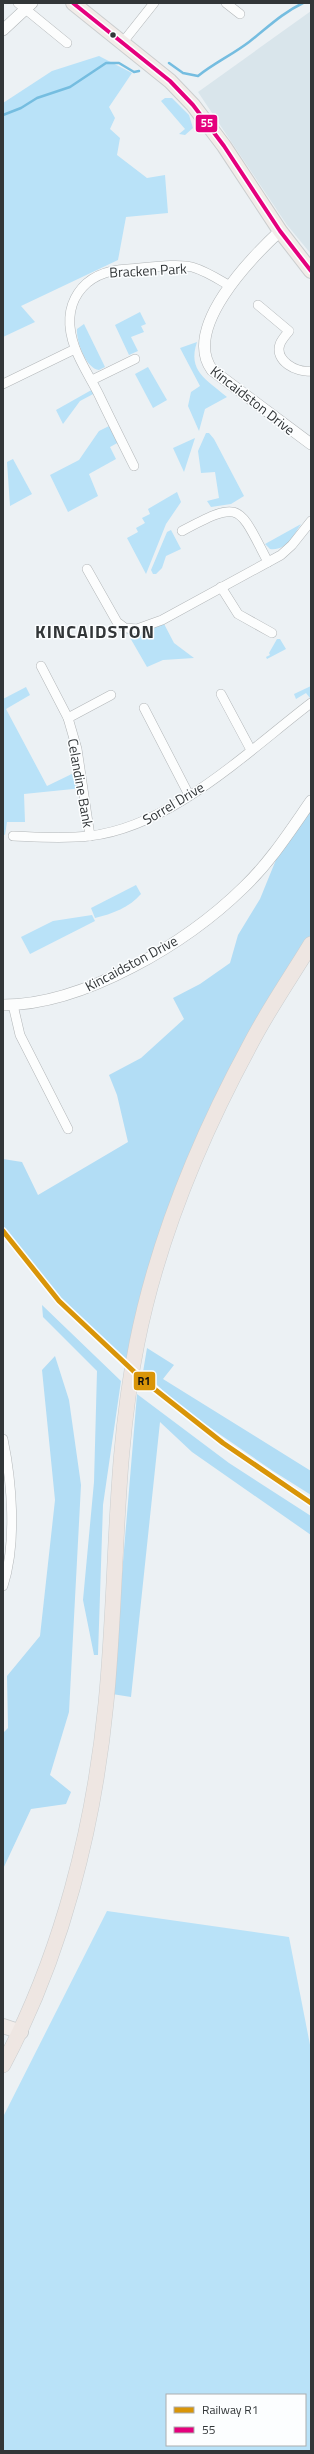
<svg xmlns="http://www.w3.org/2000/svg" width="314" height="2454" font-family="'Titillium Web',sans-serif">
<rect width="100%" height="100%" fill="#ecf1f4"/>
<!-- built -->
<polygon fill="#d9e5eb" points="311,11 311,254 287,225 198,92"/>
<!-- green -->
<g fill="#b9e2f8" fill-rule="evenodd">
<polygon points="99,56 132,73 109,107 115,118 110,129 120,138 117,155 147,178 165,175 168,213 126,217 118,260 21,306 35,322 3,337 3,103 52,71"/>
<polygon points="165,98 172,98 189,115 193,128 185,135 179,134 185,129 161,101"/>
<polygon points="140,312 146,324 141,326 144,332 131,337 138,351 129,355 115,325"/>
<path d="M84,324l21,43 -6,3c-13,-1 -23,-29 -22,-41z"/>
<path d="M197,342c-10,29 10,38 30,55l-22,12 -6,22 -11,-25 3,-14 9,-6 -20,-38z"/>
<polygon points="148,367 167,400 153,408 135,374"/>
<polygon points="95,388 97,392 80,401 63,424 56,410"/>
<polygon points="113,424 121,441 110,447 116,459 89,474 98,496 68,512 50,475 79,460 99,431"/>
<polygon points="206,433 209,433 214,439 244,496 231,504 211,507 207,501 219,498 215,472 201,473 198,451"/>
<polygon points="195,438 184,472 173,448"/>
<polygon points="13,459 32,494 10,506 7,462"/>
<polygon points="177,492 181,502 166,524 146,574 127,538 138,532 136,528 145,523 142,518 150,514 148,509"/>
<path d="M301,524c-8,12 -14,27 -31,25l-5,-5z"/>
<polygon points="171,530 181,549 166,556 162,568 156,574 153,574 151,570 167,532"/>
<polygon points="162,620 174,643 194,658 163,660 147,667 125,629"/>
<polygon points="277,639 280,639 286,649 267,659 266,657 270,655 269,653"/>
<polygon points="311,686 310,698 306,693 296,699 294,694"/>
<polygon points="26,687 30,695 6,709 47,786 80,770 83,788 24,794 25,822 7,822 5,835 3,834 3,699"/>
<path d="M136,885l5,9c-11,13 -29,20 -46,24l-4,-10z"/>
<polygon points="92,915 95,921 30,954 21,937 53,921"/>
<path d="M107,1911l182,26 22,113v401h-308v-334zM167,2395h138v50h-138z"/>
</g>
<!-- forest -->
<g fill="#b2ddf5">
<polygon points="311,801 311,944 215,1111 136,1344 124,1363 57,1299 3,1231 3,1159 22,1162 38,1195 128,1142 117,1095 109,1075 141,1058 184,1019 173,998 200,984 230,963 238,935 260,899 284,840"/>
<polygon points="42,1305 121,1381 103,1505 98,1655 94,1655 83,1600 94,1482 97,1371 43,1317"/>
<polygon points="147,1348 174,1365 163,1379 311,1471 311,1495 273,1471 183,1409 143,1372"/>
<polygon points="55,1356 69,1400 81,1485 69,1712 50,1775 71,1792 66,1804 31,1809 3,1869 3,1733 8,1728 7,1676 40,1636 55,1500 42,1370"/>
<polygon points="137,1394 229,1463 311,1516 311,1535 192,1452 160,1422 131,1697 112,1694"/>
</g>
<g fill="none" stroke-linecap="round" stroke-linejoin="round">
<!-- stream -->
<g stroke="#75bde0" stroke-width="2.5">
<path d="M169,63l14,10 15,3c16,-13 34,-21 51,-34 18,-14 33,-29 54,-39"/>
<polyline points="3,115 21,108 37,98 70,87 106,63 119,63 134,72 139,71"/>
</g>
<defs>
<g id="minor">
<polyline points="18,3 67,43"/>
<polyline points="226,3 240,14"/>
<polyline points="123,42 154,3"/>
<path d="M258,305l31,26c-3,4 -7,8 -9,13 -6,17 17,29 31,27"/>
<polyline points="92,380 135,359"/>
<polyline points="3,384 75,349"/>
<path d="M134,466c-12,-24 -24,-48 -35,-71 -8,-16 -18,-31 -24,-47 -16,-44 7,-77 53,-79 18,-1 48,-6 64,-2 14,4 26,12 38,19"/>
<path d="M182,531c60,-32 56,-26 86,31"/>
<polyline points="87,569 117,622 125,628 137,629 162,620 281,555 292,545 311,521"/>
<polyline points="221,587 238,614 272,633"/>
<polyline points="41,666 68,718 77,749 90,836"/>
<polyline points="221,694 251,750"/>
<polyline points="144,708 189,795"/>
<polyline points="68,718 111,695"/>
<path d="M13,836c25,1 51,3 76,0 82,-9 159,-85 222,-133"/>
<polyline points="13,1005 20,1035 68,1129"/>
<path d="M3,1439c9,43 14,104 0,147"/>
</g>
<g id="tertiary">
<polyline points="3,30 32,3"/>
<path d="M280,231c-29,27 -98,97 -68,139l99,74"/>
<path d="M3,1005c81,0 184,-62 241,-118 27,-26 46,-56 67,-86"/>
</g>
<g id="primary">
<polyline points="73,3 170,81 193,105 224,146 280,231 311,271"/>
<polyline points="3,2026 21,2032"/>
</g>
<path id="trunk" d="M3,2065c59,-111 91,-238 103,-362 12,-121 7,-241 31,-360 21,-105 62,-204 113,-298 18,-35 41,-68 61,-101"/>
</defs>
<!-- minor casing -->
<use href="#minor" stroke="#b2b6b8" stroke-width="10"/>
<!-- tertiary casing -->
<use href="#tertiary" stroke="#b2b6b8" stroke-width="12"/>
<!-- primary casing -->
<use href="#primary" stroke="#cbcecf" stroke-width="16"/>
<!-- trunk casing -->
<use href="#trunk" stroke="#cbcecf" stroke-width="16"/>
<!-- minor -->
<use href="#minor" stroke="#fcfdfd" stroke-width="9"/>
<!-- tertiary -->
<use href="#tertiary" stroke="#fcfdfd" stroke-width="11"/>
<!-- primary -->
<use href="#primary" stroke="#f2ece9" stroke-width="14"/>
<!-- trunk -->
<use href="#trunk" stroke="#eee6e2" stroke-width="15"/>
<defs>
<polyline id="bus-1" points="73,3 170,81 193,105 224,146 280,231 311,271"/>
</defs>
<!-- bus-1 casing -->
<use href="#bus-1" stroke="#fcfeff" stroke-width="7"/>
<!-- bus-1 -->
<use href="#bus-1" stroke="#e5007d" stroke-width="4"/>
<defs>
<polyline id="rail-1" points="3,1231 59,1301 143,1380 223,1443 311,1503"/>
</defs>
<!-- rail-1 casing -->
<use href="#rail-1" stroke="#fcfeff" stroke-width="8"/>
<!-- rail-1 -->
<use href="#rail-1" stroke="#d99508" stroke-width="5"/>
</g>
<!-- markers -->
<circle fill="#323638" stroke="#fcfeff" stroke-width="1.5" cx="113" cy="35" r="3.5"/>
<g text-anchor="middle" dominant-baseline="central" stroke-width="3" stroke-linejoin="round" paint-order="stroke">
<!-- street labels -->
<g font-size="14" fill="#323638" stroke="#fcfeff">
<text transform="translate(148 270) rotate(-3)">Bracken Park</text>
<text transform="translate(253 400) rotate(38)">Kincaidston Drive</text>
<text transform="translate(81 783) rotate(80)">Celandine Bank</text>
<text transform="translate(173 803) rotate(-31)">Sorrel Drive</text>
<text transform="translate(131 963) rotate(-28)">Kincaidston Drive</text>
</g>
<!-- district labels -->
<g font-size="18" font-weight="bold" letter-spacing="1" fill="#323638" stroke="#fcfeff">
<text x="95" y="631">KINCAIDSTON</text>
</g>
</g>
<g stroke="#fcfeff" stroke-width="1.5">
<rect x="195" y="114" width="23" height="19" rx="4" fill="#e5007d"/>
<rect x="133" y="1371" width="23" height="20" rx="4" fill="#d99508"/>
</g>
<g font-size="11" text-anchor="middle" font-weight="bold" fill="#fff">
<text x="207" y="127">55</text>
</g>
<g font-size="11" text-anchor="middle" font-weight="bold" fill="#111">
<text x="144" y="1385">R1</text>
</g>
<!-- border -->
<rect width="314" height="2454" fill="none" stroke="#323638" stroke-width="8"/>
<!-- legend -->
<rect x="166" y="2394" width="140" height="52" fill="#fcfeff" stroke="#abaeaf"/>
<rect x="174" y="2407" width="20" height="6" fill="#d99508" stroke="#abaeaf"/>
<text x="202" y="2414" font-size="12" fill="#323638">Railway R1</text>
<rect x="174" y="2427" width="20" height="6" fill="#e5007d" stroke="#abaeaf"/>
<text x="202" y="2434" font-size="12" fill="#323638">55</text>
</svg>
